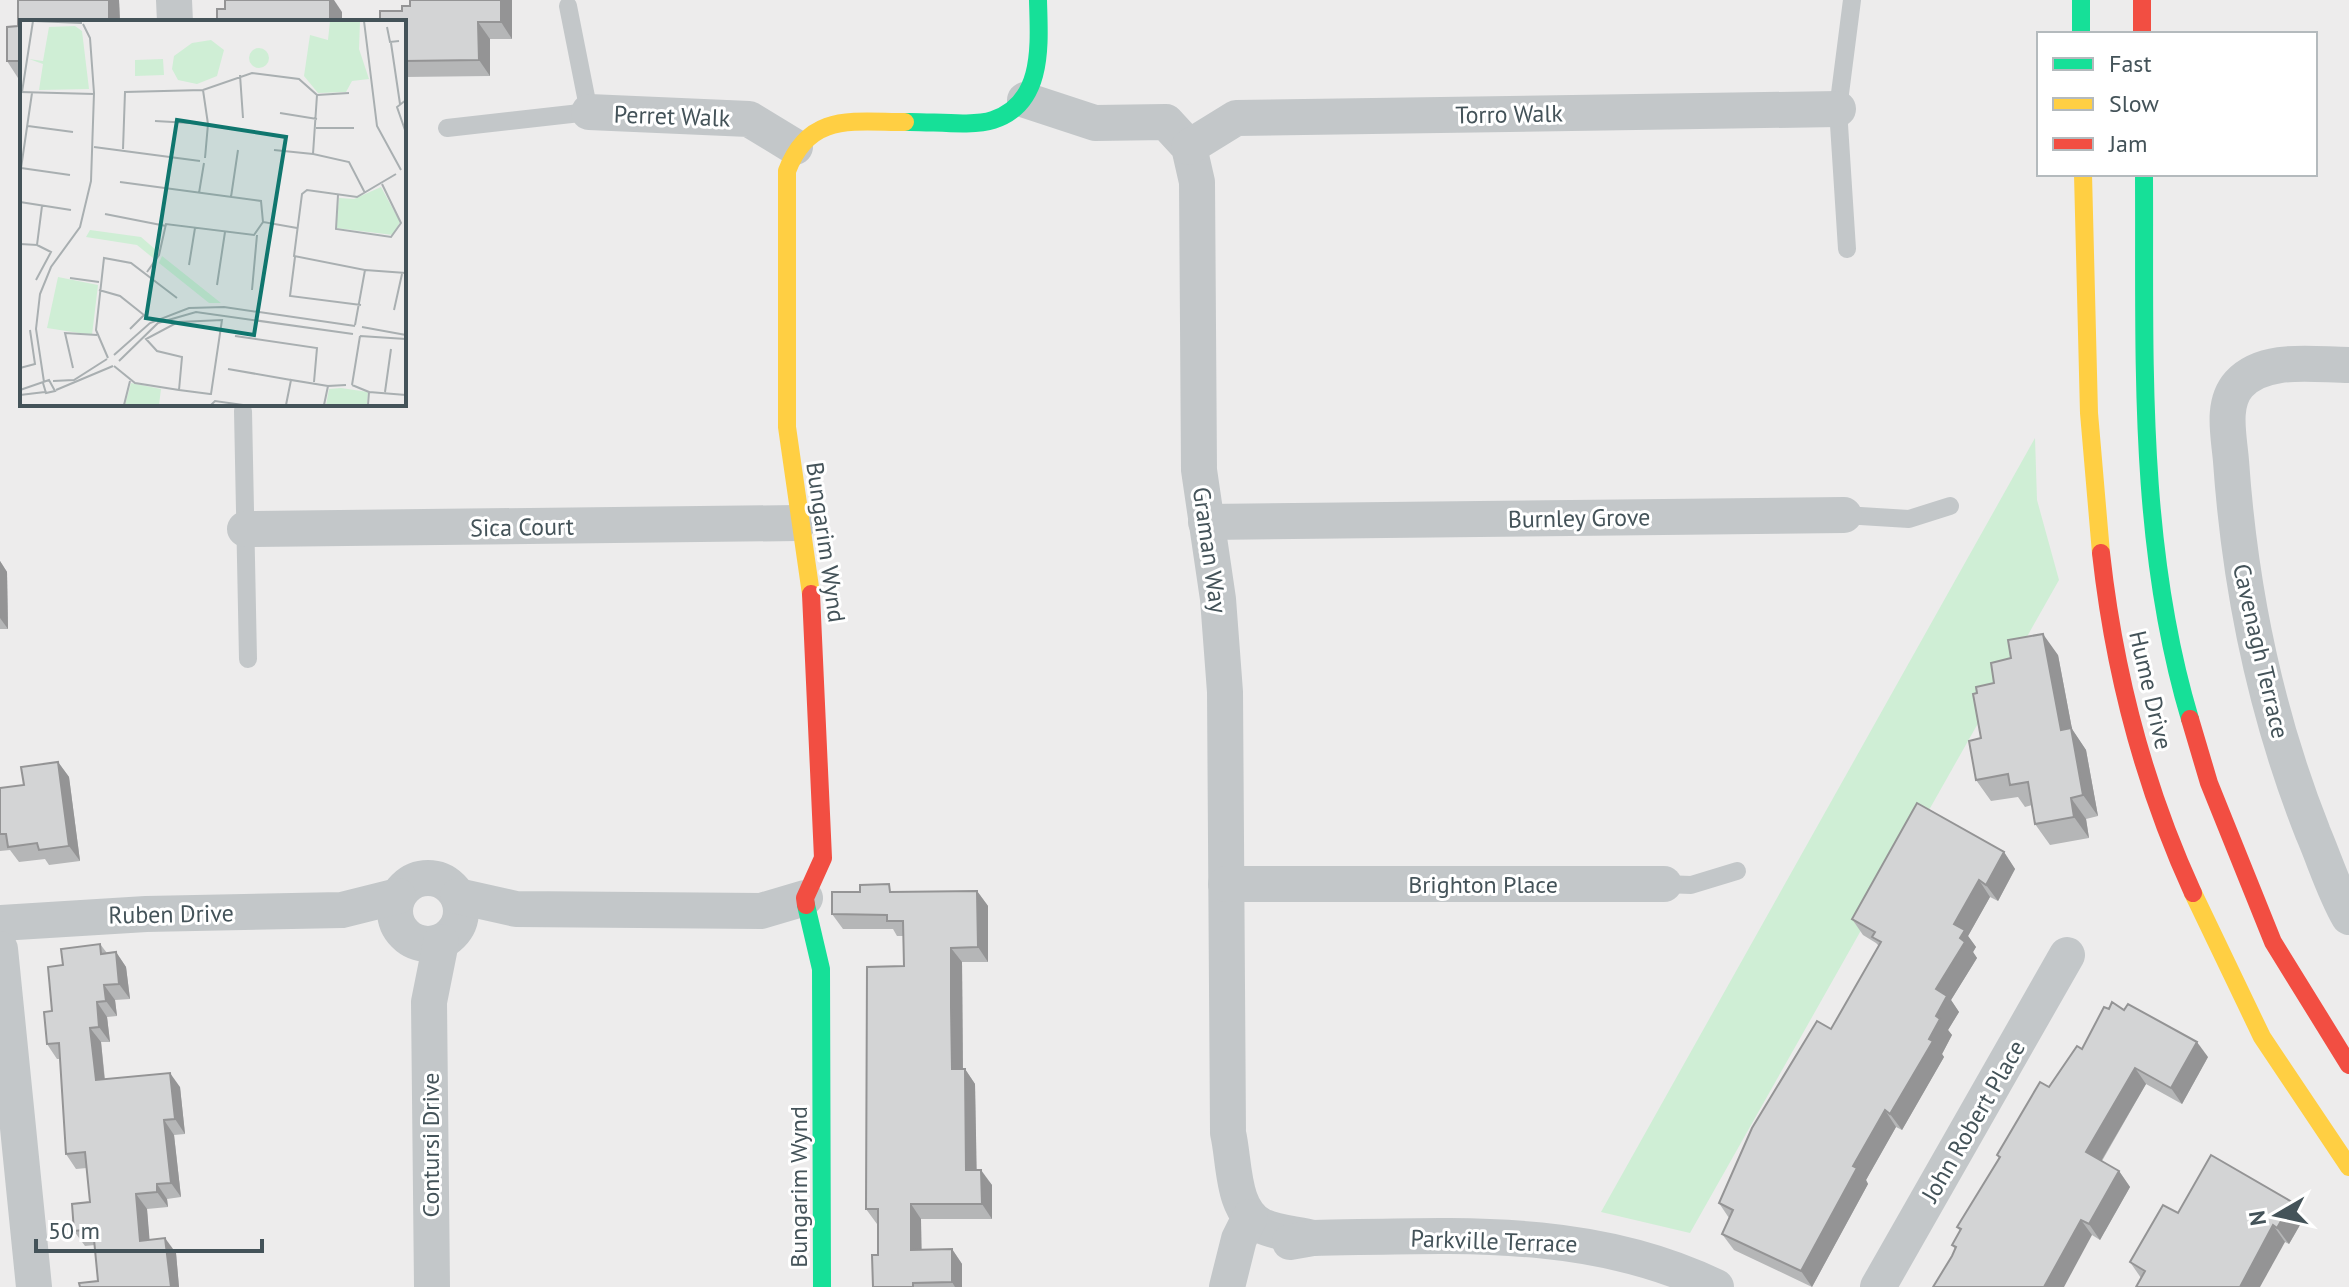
<svg xmlns="http://www.w3.org/2000/svg" width="2349" height="1287" font-family="'PT Sans',sans-serif">
<rect width="100%" height="100%" fill="#edecec"/>
<!-- green -->
<polygon fill="#cfeed5" points="2035,438 2037,500 2059,580 1690,1233 1601,1212"/>
<g fill="none" stroke-linecap="round" stroke-linejoin="round">
<!-- lane -->
<g stroke="#c3c7c9" stroke-width="18">
<polyline points="447,128 589,112 568,6"/>
<polyline points="1847,249 1838,109 1852,0"/>
<polyline points="243,411 248,659"/>
<polyline points="1844,515 1909,519 1950,506"/>
<polyline points="1664,884 1691,885 1737,871"/>
</g>
<!-- street -->
<g stroke="#c3c7c9" stroke-width="36">
<polyline points="174,0 175,22"/>
<path d="M1025,100l70,23 71,-1 23,25 8,35 2,288 19,129 7,93 3,441c7,29 3,78 34,93 15,7 35,8 51,12"/>
<polyline points="589,112 749,119 795,147"/>
<polyline points="1189,147 1236,118 1838,109"/>
<path d="M2349,365c-35,0 -84,-9 -110,19 -18,20 -10,52 -8,77 9,129 34,251 82,372 12,28 21,58 36,84"/>
<polyline points="1206,522 1844,515"/>
<polyline points="245,529 798,523"/>
<circle cx="428" cy="911" r="33"/>
<polyline points="1226,884 1664,884"/>
<polyline points="458,896 516,909 761,911 805,898"/>
<polyline points="0,923 146,914 342,910 398,896"/>
<polyline points="0,949 34,1287"/>
<path d="M1290,1242l23,-4c138,-2 275,-13 403,49"/>
<polyline points="432,1287 429,1002 441,942"/>
<polyline points="1227,1287 1239,1239 1250,1217"/>
<polyline points="1878,1287 2067,955"/>
</g>
<!-- fast -->
<g stroke="#16e098" stroke-width="18">
<polyline points="2081,0 2081,34"/>
<path d="M905,122c23,-1 68,5 88,-2 52,-17 46,-77 45,-120"/>
<path d="M2144,174c1,182 -7,368 46,545"/>
<polyline points="806,905 821,969 822,1287"/>
</g>
<!-- slow -->
<g stroke="#ffcf43" stroke-width="18">
<polyline points="2083,174 2089,413 2101,553"/>
<path d="M811,594l-24,-167v-256c22,-59 66,-49 118,-49"/>
<polyline points="2193,893 2262,1037 2349,1167"/>
</g>
<!-- jam -->
<g stroke="#f24e42" stroke-width="18">
<polyline points="2142,0 2142,34"/>
<path d="M2101,553c13,118 43,233 92,340"/>
<polyline points="2190,719 2209,783 2273,942 2349,1065"/>
<polyline points="806,905 805,898 823,858 811,594"/>
</g>
</g>
<!-- wall -->
<g fill="#b5b6b7">
<polygon points="18,0 119,0 120,22 22,22 22,78 18,78 7,61 7,27 18,26"/>
<polygon points="512,0 512,39 490,39 490,76 404,77 404,22 402,11"/>
<polygon points="0,561 7,572 8,629 0,629"/>
<polygon points="2058,655 2072,729 2086,750 2098,816 2086,819 2089,838 2050,845 2035,824 2032,805 2025,807 2018,797 1991,801 1976,780 1981,738 1977,693 1994,683"/>
<polygon points="58,762 69,777 80,861 49,865 45,859 19,862 10,850 0,851 0,788 24,785"/>
<polygon points="2004,852 2015,869 1998,901 1990,897 1968,936 1976,947 1973,952 1977,958 1951,1000 1959,1012 1948,1030 1952,1035 1942,1054 1944,1057 1902,1130 1896,1127 1866,1180 1868,1184 1812,1287 1734,1250 1722,1234 1729,1218 1719,1203 1831,1029 1879,946 1876,943 1863,935 1852,919"/>
<polygon points="977,891 988,906 988,962 962,962 963,1069 965,1069 975,1084 976,1170 992,1185 992,1219 921,1219 921,1250 952,1249 962,1264 962,1287 873,1287 878,1255 878,1224 877,1224 866,1209 904,966 903,936 897,936 893,929 843,929 832,914 895,892"/>
<polygon points="100,944 107,953 116,952 126,967 130,999 115,1000 117,1016 107,1017 110,1042 101,1042 105,1079 180,1087 185,1134 174,1135 181,1197 167,1199 168,1207 147,1209 149,1240 176,1253 179,1287 80,1287 98,1281 95,1245 85,1246 74,1231 90,1202 87,1168 76,1169 66,1154 60,1059 57,1059 47,1044 63,965"/>
<polygon points="2082,1049 2208,1057 2182,1104 2146,1084 2102,1161 2119,1171 2130,1187 2100,1240 2092,1235 1952,1256 1955,1249 1952,1245 1960,1231 1957,1227 1999,1159 1997,1155 2049,1087"/>
<polygon points="2292,1202 2304,1218 2289,1244 2285,1242 2141,1278 2130,1262 2178,1213"/>
</g>
<!-- shaded-wall -->
<g fill="#949495">
<polygon points="109,0 119,0 120,22 109,22"/>
<polygon points="330,0 334,0 342,12 342,22 330,22"/>
<polygon points="501,0 512,0 512,39 501,22"/>
<polygon points="478,22 490,39 490,76 479,60"/>
<polygon points="0,561 7,572 8,629 0,618"/>
<polygon points="2043,634 2058,655 2072,729 2086,750 2098,816 2083,795 2061,730"/>
<polygon points="58,762 69,777 80,861 69,846"/>
<polygon points="2071,798 2086,819 2089,838 2074,817"/>
<polygon points="2004,852 2015,869 1998,901 1986,885"/>
<polygon points="1979,880 1990,897 1968,936 1976,947 1973,952 1977,958 1951,1000 1959,1012 1948,1030 1952,1035 1942,1054 1944,1057 1902,1130 1890,1114 1929,1039 1936,1016 1936,989 1960,938 1954,924"/>
<polygon points="977,891 988,906 988,962 978,947"/>
<polygon points="951,948 962,962 963,1084 952,1069"/>
<polygon points="116,952 126,967 130,999 119,984"/>
<polygon points="104,985 115,1000 117,1016 106,1001"/>
<polygon points="97,1002 107,1017 110,1042 99,1027"/>
<polygon points="90,1028 101,1042 106,1095 96,1080"/>
<polygon points="2197,1042 2208,1057 2182,1104 2171,1088"/>
<polygon points="2135,1068 2146,1084 2097,1168 2086,1152"/>
<polygon points="965,1069 975,1084 977,1185 966,1170"/>
<polygon points="170,1073 180,1087 185,1134 175,1119"/>
<polygon points="1885,1110 1896,1127 1866,1180 1868,1184 1812,1287 1801,1271 1853,1166"/>
<polygon points="164,1120 174,1135 181,1197 171,1183"/>
<polygon points="981,1170 992,1185 992,1219 982,1204"/>
<polygon points="2119,1171 2130,1187 2100,1240 2089,1224"/>
<polygon points="157,1184 167,1199 168,1207 157,1192"/>
<polygon points="136,1194 147,1209 151,1256 140,1241"/>
<polygon points="2292,1202 2304,1218 2289,1244 2277,1228"/>
<polygon points="911,1204 921,1219 922,1265 911,1250"/>
<polygon points="2081,1220 2092,1235 2064,1287 2044,1287"/>
<polygon points="2273,1225 2285,1242 2260,1287 2240,1287"/>
<polygon points="165,1238 176,1253 179,1287 171,1287"/>
<polygon points="952,1249 962,1264 962,1287 955,1287 952,1282"/>
</g>
<!-- building -->
<g fill="#d3d4d5" stroke="#949495" stroke-width="2">
<polygon points="18,0 109,0 109,22 22,22 22,61 7,61 7,27 18,26"/>
<polygon points="225,0 330,0 330,22 217,22 217,9 225,9"/>
<polygon points="410,0 501,0 501,22 478,22 479,60 404,61 404,22 380,22 380,11 402,11 402,6 410,6"/>
<polygon points="2043,634 2061,730 2071,728 2083,795 2071,798 2074,817 2035,824 2028,782 2010,785 2008,774 1976,780 1969,741 1981,738 1973,694 1977,693 1976,687 1994,683 1991,663 2011,658 2008,640"/>
<polygon points="58,762 69,846 39,850 37,843 8,847 6,834 0,834 0,788 24,785 21,767"/>
<polygon points="1917,803 2004,852 1986,885 1979,880 1954,924 1965,930 1960,938 1965,942 1936,989 1947,996 1936,1016 1940,1019 1929,1039 1933,1041 1890,1114 1885,1110 1853,1166 1857,1168 1801,1271 1722,1234 1733,1210 1719,1203 1752,1128 1817,1021 1831,1029 1881,942 1872,937 1875,932 1852,919"/>
<polygon points="889,884 890,892 977,891 978,947 951,948 951,1007 952,1069 965,1069 966,1170 981,1170 982,1204 911,1204 911,1250 952,1249 952,1282 913,1283 913,1287 873,1287 872,1255 878,1255 878,1209 866,1209 867,967 904,966 903,921 887,921 887,915 832,914 832,892 860,892 860,885"/>
<polygon points="100,944 101,954 116,952 119,984 104,985 106,1001 97,1002 99,1027 90,1028 96,1080 170,1073 175,1119 164,1120 171,1183 157,1184 157,1192 136,1194 140,1241 165,1238 171,1287 80,1287 79,1283 98,1281 93,1229 74,1231 72,1204 90,1202 85,1152 66,1154 59,1043 47,1044 44,1012 52,1011 48,967 63,965 61,949"/>
<polygon points="2112,1002 2124,1010 2128,1004 2197,1042 2171,1088 2135,1068 2086,1152 2119,1171 2089,1224 2081,1220 2044,1287 1933,1287 1952,1256 1956,1247 1952,1245 1961,1229 1957,1227 2000,1157 1997,1155 2040,1082 2049,1087 2077,1046 2082,1049 2104,1007 2109,1009"/>
<polygon points="2211,1155 2292,1202 2277,1228 2273,1225 2240,1287 2136,1287 2145,1271 2130,1262 2163,1205 2178,1213"/>
</g>
<g text-anchor="middle" dominant-baseline="central" stroke-width="6" stroke-linejoin="round" paint-order="stroke">
<!-- street labels -->
<g font-size="24" fill="#445359" stroke="#fff">
<text transform="translate(1509 114) rotate(-1)">Torro Walk</text>
<text transform="translate(672 116) rotate(2)">Perret Walk</text>
<text transform="translate(1579 518) rotate(-1)">Burnley Grove</text>
<text transform="translate(522 527) rotate(-1)">Sica Court</text>
<text transform="translate(826 542) rotate(82)">Bungarim Wynd</text>
<text transform="translate(1210 550) rotate(82)">Graman Way</text>
<text transform="translate(2261 651) rotate(77)">Cavenagh Terrace</text>
<text transform="translate(2151 690) rotate(77)">Hume Drive</text>
<text x="1483" y="884">Brighton Place</text>
<text transform="translate(171 914) rotate(-1)">Ruben Drive</text>
<text transform="translate(1973 1121) rotate(-60)">John Robert Place</text>
<text transform="translate(430 1145) rotate(-90)">Contursi Drive</text>
<text transform="translate(798 1187) rotate(-90)">Bungarim Wynd</text>
<text transform="translate(1494 1241) rotate(2)">Parkville Terrace</text>
</g>
</g>
<!-- overview -->
<g transform="translate(20 20)">
<rect width="386" height="386" fill="#edecec"/>
<path d="M310,1h30l-1,28 10,30 -17,2 -6,11 -28,1 -14,-17 6,-41 18,5zM55,6l7,5 7,58 -50,1 4,-26 -14,-5 14,2 6,-34zM191,20l13,10 -7,26 -20,8 -19,-4 -6,-11 2,-13 18,-13zM229 38a10 10 0 1 1 20 0a10 10 0 1 1-20 0ZM143,39l1,16 -29,1v-16zM361,167l19,35 -7,13 -57,-7 3,-30 15,1zM70,210l51,7 15,13 -3,8 -16,-13 -51,-8zM142,236l59,47h-12l-50,-40zM38,257l40,8 -6,50 -45,-7zM111,363l30,6 -2,16h-34zM321,368l27,4 -1,13h-41l3,-16z" fill="#cfeed5"/>
<path fill="none" stroke="#a9afb1" stroke-width="2" d="M14,1l48,2M344,1l13,105 24,44M367,7l3,15 9,-1M371,23l9,61M220,55l3,43M183,70l5,34 -3,34M0,72l74,2M2,72l11,-71M297,75l32,-2M386,80l-9,7 9,26M260,93l37,6M135,101l53,3M8,106l45,6M296,108h38M74,127l106,14M103,129l2,-57 78,-2 49,-17 47,6 18,16 -4,59 36,8 16,31M254,130l39,4M1,148l49,7M0,155l12,-82M100,162l141,19 2,21 34,6M179,173l5,-30M318,175l-2,34 55,8 10,-14 -19,-39M211,177l7,-47M0,182l51,8M85,194l61,12M0,224l17,1 5,-39M275,237l-5,39 71,9M169,245l6,-37M345,250l41,3M127,252l12,-17 7,-31 88,11 9,-13M50,258l29,4M16,260l15,-28 -14,-7M197,265l8,-53M79,270l21,6 24,19 -14,14M232,270l5,-55M374,290l8,-36M335,305l10,-55 -71,-14 8,-62 5,-4 50,7 39,-23M342,307l44,8M215,316l82,12 -3,34M340,316l46,3M94,335l36,-32 39,-15 35,-1 131,19M88,338l-12,-28 8,-72 27,5 46,35M99,341l39,-38 38,-11 157,22M94,346l21,17 44,7 31,4h1l11,-74 -44,2 -32,17 11,12 25,6 -3,33M0,348l15,-4 -5,-34M53,348l-8,-35 32,2M208,349l63,11M33,361l21,-1 33,-21M24,362l-8,-53 4,-35 11,-27 29,-40 11,-46 3,-88 -4,-55 -7,-14M332,365l8,-49M332,365l17,7 -1,13M0,370l29,-10 6,11 -9,2 -3,-10M36,370l57,-24M349,372l37,3M365,372l6,-43M0,375l25,-3M104,385l6,-24M191,385l4,-4 28,4M266,385l5,-25 37,6M304,385l4,-19 18,-1"/>
<path fill="#0f766e" fill-opacity="0.15" stroke="#0f766e" stroke-width="4" d="M157,100l109,17 -32,198 -108,-17z"/>
<rect width="386" height="386" fill="none" stroke="#445359" stroke-width="4"/>
</g>
<!-- legend -->
<rect x="2037" y="32" width="280" height="144" fill="#ffffff" stroke="#b4babd" stroke-width="2"/>
<rect x="2053" y="58" width="40" height="12" fill="#16e098" stroke="#b4babd" stroke-width="2"/>
<text x="2109" y="72" font-size="24" fill="#445359">Fast</text>
<rect x="2053" y="98" width="40" height="12" fill="#ffcf43" stroke="#b4babd" stroke-width="2"/>
<text x="2109" y="112" font-size="24" fill="#445359">Slow</text>
<rect x="2053" y="138" width="40" height="12" fill="#f24e42" stroke="#b4babd" stroke-width="2"/>
<text x="2109" y="152" font-size="24" fill="#445359">Jam</text>
<!-- north arrow -->
<g transform="translate(2277 1215) rotate(261)" stroke="#ffffff" stroke-width="6" paint-order="stroke">
<path d="M0-6L14 30L0 20L-14 30Z" fill="#445359"/>
<text y="-12" font-size="22" font-weight="bold" text-anchor="middle" fill="#445359">N</text>
</g>
<!-- scale -->
<path d="M36 1239v12h226v-12" fill="none" stroke="#445359" stroke-width="4"/>
<text x="48" y="1239" font-size="24" fill="#445359" stroke="#ffffff" stroke-width="6" paint-order="stroke">50 m</text>
</svg>
